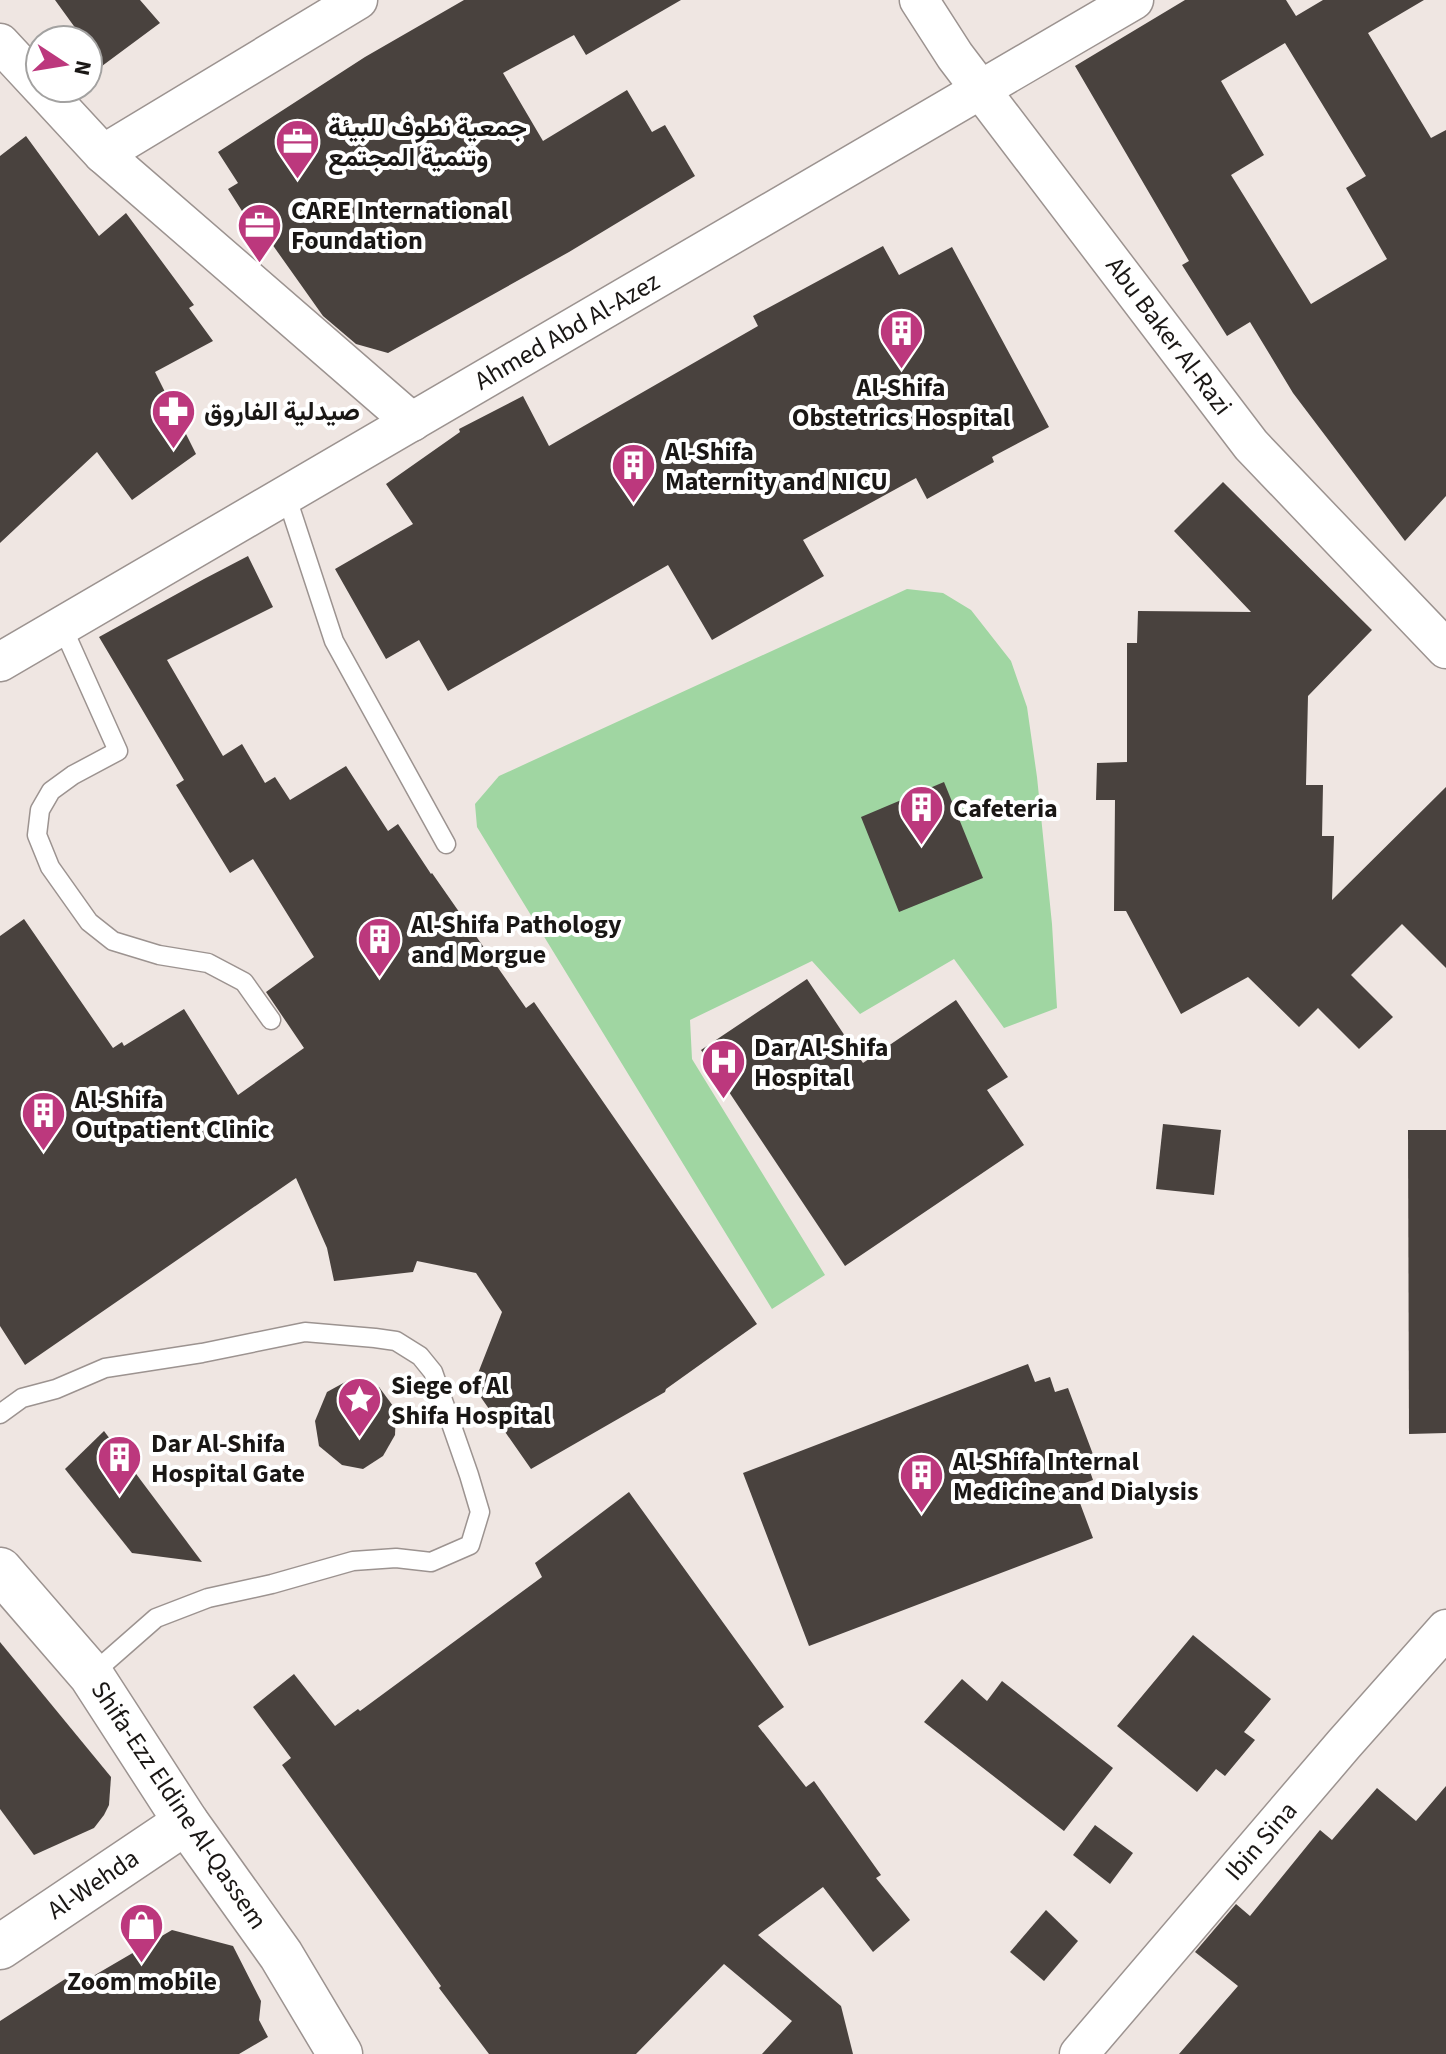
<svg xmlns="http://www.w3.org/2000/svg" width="1446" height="2054" font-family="'Source Sans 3',Vazirmatn,sans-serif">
<rect width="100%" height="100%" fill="#efe6e2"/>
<!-- green -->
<polygon fill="#a0d6a2" points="907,589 943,593 971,610 1011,661 1027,707 1037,777 1052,924 1057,1008 1004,1028 954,959 860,1014 812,961 690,1020 692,1059 825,1275 772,1309 477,827 475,804 499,776"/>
<!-- building -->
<g fill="#49423e" fill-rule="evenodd">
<polygon points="55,0 140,0 160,23 102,66 88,46 88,40 84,40"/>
<polygon points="464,0 681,0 586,55 574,35 503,73 543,141 627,90 652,132 665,125 695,176 569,252 388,353 356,344 323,316 267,237 261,241 228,189 238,183 218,152 365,57"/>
<path d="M1185,0h101l10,16 27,-16h101l-56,33 63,105 15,-8v366l-41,45 -112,-148 -43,-71 -23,14 -45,-71 7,-4 -114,-195zM1285,43l81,133 -20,12 41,71 -76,45 -80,-129 33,-20 -43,-74z"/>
<polygon points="26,136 99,236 126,213 194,305 189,308 213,341 155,372 196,454 132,500 97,452 0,543 0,156"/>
<polygon points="883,246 899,275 952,247 1049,427 992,457 994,462 927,499 916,478 803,540 824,576 712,640 668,565 448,691 419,640 386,659 335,569 413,524 386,484 460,432 459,429 523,396 549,446 758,326 753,316"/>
<polygon points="1223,482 1372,630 1308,696 1306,785 1323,785 1322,836 1334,836 1332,900 1446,787 1446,968 1402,924 1351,975 1393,1017 1359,1049 1318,1008 1299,1027 1248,977 1181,1014 1126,911 1114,911 1115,800 1096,800 1097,763 1127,762 1127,643 1137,643 1138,611 1251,612 1174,531"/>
<polygon points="248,556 273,607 167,660 223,756 242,744 265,783 275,777 290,800 346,766 388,831 398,824 431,874 432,873 526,1008 534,1002 757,1324 666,1389 665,1392 531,1469 473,1386 502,1312 476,1273 417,1261 413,1272 334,1281 327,1248 296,1178 25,1365 0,1326 0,936 24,919 113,1048 122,1042 124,1046 184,1009 238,1095 304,1048 266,992 314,957 253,859 230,873 176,785 184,780 99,637 204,579"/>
<polygon points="944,782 983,878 899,912 861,817"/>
<polygon points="807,979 863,1063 956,1000 1008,1077 987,1090 1024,1145 845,1266 701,1050"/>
<polygon points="1163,1124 1221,1130 1214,1195 1156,1189"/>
<polygon points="1408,1130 1446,1130 1446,1433 1409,1434"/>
<polygon points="1028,1364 1035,1382 1050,1377 1055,1392 1068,1388 1094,1457 1086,1460 1093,1480 1074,1487 1093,1538 809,1646 743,1473"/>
<polygon points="347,1381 379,1387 396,1410 395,1435 383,1456 363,1469 342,1465 319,1446 315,1421 327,1392"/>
<polygon points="104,1431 202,1562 132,1553 65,1469"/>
<polygon points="629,1492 784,1707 758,1726 806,1787 814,1781 881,1875 876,1878 910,1920 873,1952 823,1887 758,1935 841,2006 853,2054 762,2054 792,2021 724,1964 636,2054 489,2054 439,1988 441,1986 282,1765 291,1758 253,1707 294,1674 335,1726 358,1709 360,1711 542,1577 535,1563"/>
<polygon points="1193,1635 1271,1699 1244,1732 1255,1740 1225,1776 1216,1769 1197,1792 1117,1726"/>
<polygon points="0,1642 111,1777 109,1805 104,1815 94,1828 34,1855 0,1809"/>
<polygon points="962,1679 987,1701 1002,1681 1113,1768 1064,1831 924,1722"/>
<polygon points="1446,1786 1446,2054 1179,2054 1238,1986 1195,1952 1236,1904 1250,1916 1320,1830 1332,1840 1377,1788 1416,1821"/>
<polygon points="1095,1825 1133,1853 1110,1884 1073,1855"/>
<polygon points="1046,1910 1078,1941 1044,1981 1010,1952"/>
<polygon points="172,1930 233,1946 261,2001 259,2020 268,2037 239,2054 0,2054 0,2021 76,1972 83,1982"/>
</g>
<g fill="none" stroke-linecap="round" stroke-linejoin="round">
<defs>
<g id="lane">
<polyline points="286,495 334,641 446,844"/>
<polyline points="62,626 118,751 73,775 51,791 40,810 37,835 50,867 89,922 113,941 159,955 208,963 244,982 271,1020"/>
<polyline points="0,1414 22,1398 56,1389 105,1368 202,1353 305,1332 375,1338 396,1341 420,1356 433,1372 469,1475 480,1512 470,1545 431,1562 396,1558 353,1561 272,1584 208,1598 156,1618 91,1675"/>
</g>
<g id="street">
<polyline points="919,0 955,56 1251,445 1446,649"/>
<polyline points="0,43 40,86"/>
<polyline points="42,88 103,154 358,0"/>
<polyline points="103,154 412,422"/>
<polyline points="0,662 1134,0"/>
<polyline points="1079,2054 1344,1744 1446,1629"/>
</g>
<g id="secondary">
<polyline points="0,1570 91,1675 186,1822 281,1955 340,2054"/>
<polyline points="0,1947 186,1822"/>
</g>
</defs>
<!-- lane casing -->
<use href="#lane" stroke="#9c9390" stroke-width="21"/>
<!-- street casing -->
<use href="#street" stroke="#9c9390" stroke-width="41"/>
<!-- secondary casing -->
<use href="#secondary" stroke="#9c9390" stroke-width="47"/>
<!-- lane -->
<use href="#lane" stroke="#fff" stroke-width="18"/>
<!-- street -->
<use href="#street" stroke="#fff" stroke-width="38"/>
<!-- secondary -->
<use href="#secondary" stroke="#fff" stroke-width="44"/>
</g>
<!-- icons -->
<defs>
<symbol id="office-pin" viewBox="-11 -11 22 30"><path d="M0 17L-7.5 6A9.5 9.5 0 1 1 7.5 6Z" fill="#bc387d" stroke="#fff"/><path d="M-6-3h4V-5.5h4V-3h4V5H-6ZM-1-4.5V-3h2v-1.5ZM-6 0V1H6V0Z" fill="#fff"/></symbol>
<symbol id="building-pin" viewBox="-11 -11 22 30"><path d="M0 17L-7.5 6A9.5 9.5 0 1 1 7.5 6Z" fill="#bc387d" stroke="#fff"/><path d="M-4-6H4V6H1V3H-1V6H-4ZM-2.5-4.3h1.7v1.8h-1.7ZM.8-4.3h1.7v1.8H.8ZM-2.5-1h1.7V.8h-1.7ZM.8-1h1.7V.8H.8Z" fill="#fff"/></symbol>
<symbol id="pharmacy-pin" viewBox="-11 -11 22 30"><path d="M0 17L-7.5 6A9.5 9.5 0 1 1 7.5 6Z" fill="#bc387d" stroke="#fff"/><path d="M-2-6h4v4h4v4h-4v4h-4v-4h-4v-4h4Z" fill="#fff"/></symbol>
<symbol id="hospital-pin" viewBox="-11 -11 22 30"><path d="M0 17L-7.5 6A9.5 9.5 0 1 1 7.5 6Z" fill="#bc387d" stroke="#fff"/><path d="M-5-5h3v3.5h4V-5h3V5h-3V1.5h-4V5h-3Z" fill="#fff"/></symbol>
<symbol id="sight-pin" viewBox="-11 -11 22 30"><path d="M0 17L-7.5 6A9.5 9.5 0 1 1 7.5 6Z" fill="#bc387d" stroke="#fff"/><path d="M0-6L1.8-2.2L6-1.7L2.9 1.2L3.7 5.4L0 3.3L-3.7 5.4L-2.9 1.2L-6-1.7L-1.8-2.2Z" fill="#fff"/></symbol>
<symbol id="shop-pin" viewBox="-11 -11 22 30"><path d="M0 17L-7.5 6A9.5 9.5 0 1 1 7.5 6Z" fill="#bc387d" stroke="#fff"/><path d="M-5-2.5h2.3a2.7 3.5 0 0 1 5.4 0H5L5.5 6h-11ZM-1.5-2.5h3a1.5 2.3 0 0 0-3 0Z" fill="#fff"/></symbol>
</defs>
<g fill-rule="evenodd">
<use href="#office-pin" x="272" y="116" width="51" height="69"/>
<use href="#office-pin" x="234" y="200" width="51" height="69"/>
<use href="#building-pin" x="876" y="306" width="51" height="69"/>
<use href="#pharmacy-pin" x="148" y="386" width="51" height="69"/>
<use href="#building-pin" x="608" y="440" width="51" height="69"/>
<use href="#building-pin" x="896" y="782" width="51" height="69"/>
<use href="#building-pin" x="354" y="914" width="51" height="69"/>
<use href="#hospital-pin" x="698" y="1036" width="51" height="69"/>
<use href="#building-pin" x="18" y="1088" width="51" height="69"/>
<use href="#sight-pin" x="334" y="1374" width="51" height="69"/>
<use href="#building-pin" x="94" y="1432" width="51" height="69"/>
<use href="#building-pin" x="896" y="1450" width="51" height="69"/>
<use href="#shop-pin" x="116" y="1900" width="51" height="69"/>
</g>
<g text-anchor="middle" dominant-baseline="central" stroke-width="8" stroke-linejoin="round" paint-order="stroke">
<!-- poi labels -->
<g font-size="26" font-weight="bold" fill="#1a1715" stroke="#fff" text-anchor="start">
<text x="328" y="127">جمعية نطوف للبيئة<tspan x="328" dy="30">وتنمية المجتمع</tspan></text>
<text x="291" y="210">CARE International<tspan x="291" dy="30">Foundation</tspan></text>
<text x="901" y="387" text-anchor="middle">Al-Shifa<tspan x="901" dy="30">Obstetrics Hospital</tspan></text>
<text x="204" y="411">صيدلية الفاروق</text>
<text x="665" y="451">Al-Shifa<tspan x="665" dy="30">Maternity and NICU</tspan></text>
<text x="953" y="808">Cafeteria</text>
<text x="411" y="924">Al-Shifa Pathology<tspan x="411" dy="30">and Morgue</tspan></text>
<text x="754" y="1047">Dar Al-Shifa<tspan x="754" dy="30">Hospital</tspan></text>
<text x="75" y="1099">Al-Shifa<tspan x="75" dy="30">Outpatient Clinic</tspan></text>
<text x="391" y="1385">Siege of Al<tspan x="391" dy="30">Shifa Hospital</tspan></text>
<text x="151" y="1443">Dar Al-Shifa<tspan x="151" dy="30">Hospital Gate</tspan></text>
<text x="953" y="1461">Al-Shifa Internal<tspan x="953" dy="30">Medicine and Dialysis</tspan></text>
<text x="142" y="1981" text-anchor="middle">Zoom mobile</text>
</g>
<!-- street labels -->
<g font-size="26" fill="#1a1715" stroke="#fff">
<text transform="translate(567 331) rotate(-30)">Ahmed Abd Al-Azez</text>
<text transform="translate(1169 336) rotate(53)">Abu Baker Al-Razi</text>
<text transform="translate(179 1805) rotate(56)">Shifa-Ezz Eldine Al-Qassem</text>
<text transform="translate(1261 1841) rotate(-49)">Ibin Sina</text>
<text transform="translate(93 1884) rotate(-34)">Al-Wehda</text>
</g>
</g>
<!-- north arrow -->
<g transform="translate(64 64) rotate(102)"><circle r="38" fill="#ffffff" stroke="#a3a2a1" stroke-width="2"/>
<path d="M0-6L14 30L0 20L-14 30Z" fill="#bc387d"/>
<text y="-12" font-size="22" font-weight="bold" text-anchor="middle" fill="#1a1715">N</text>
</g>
</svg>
